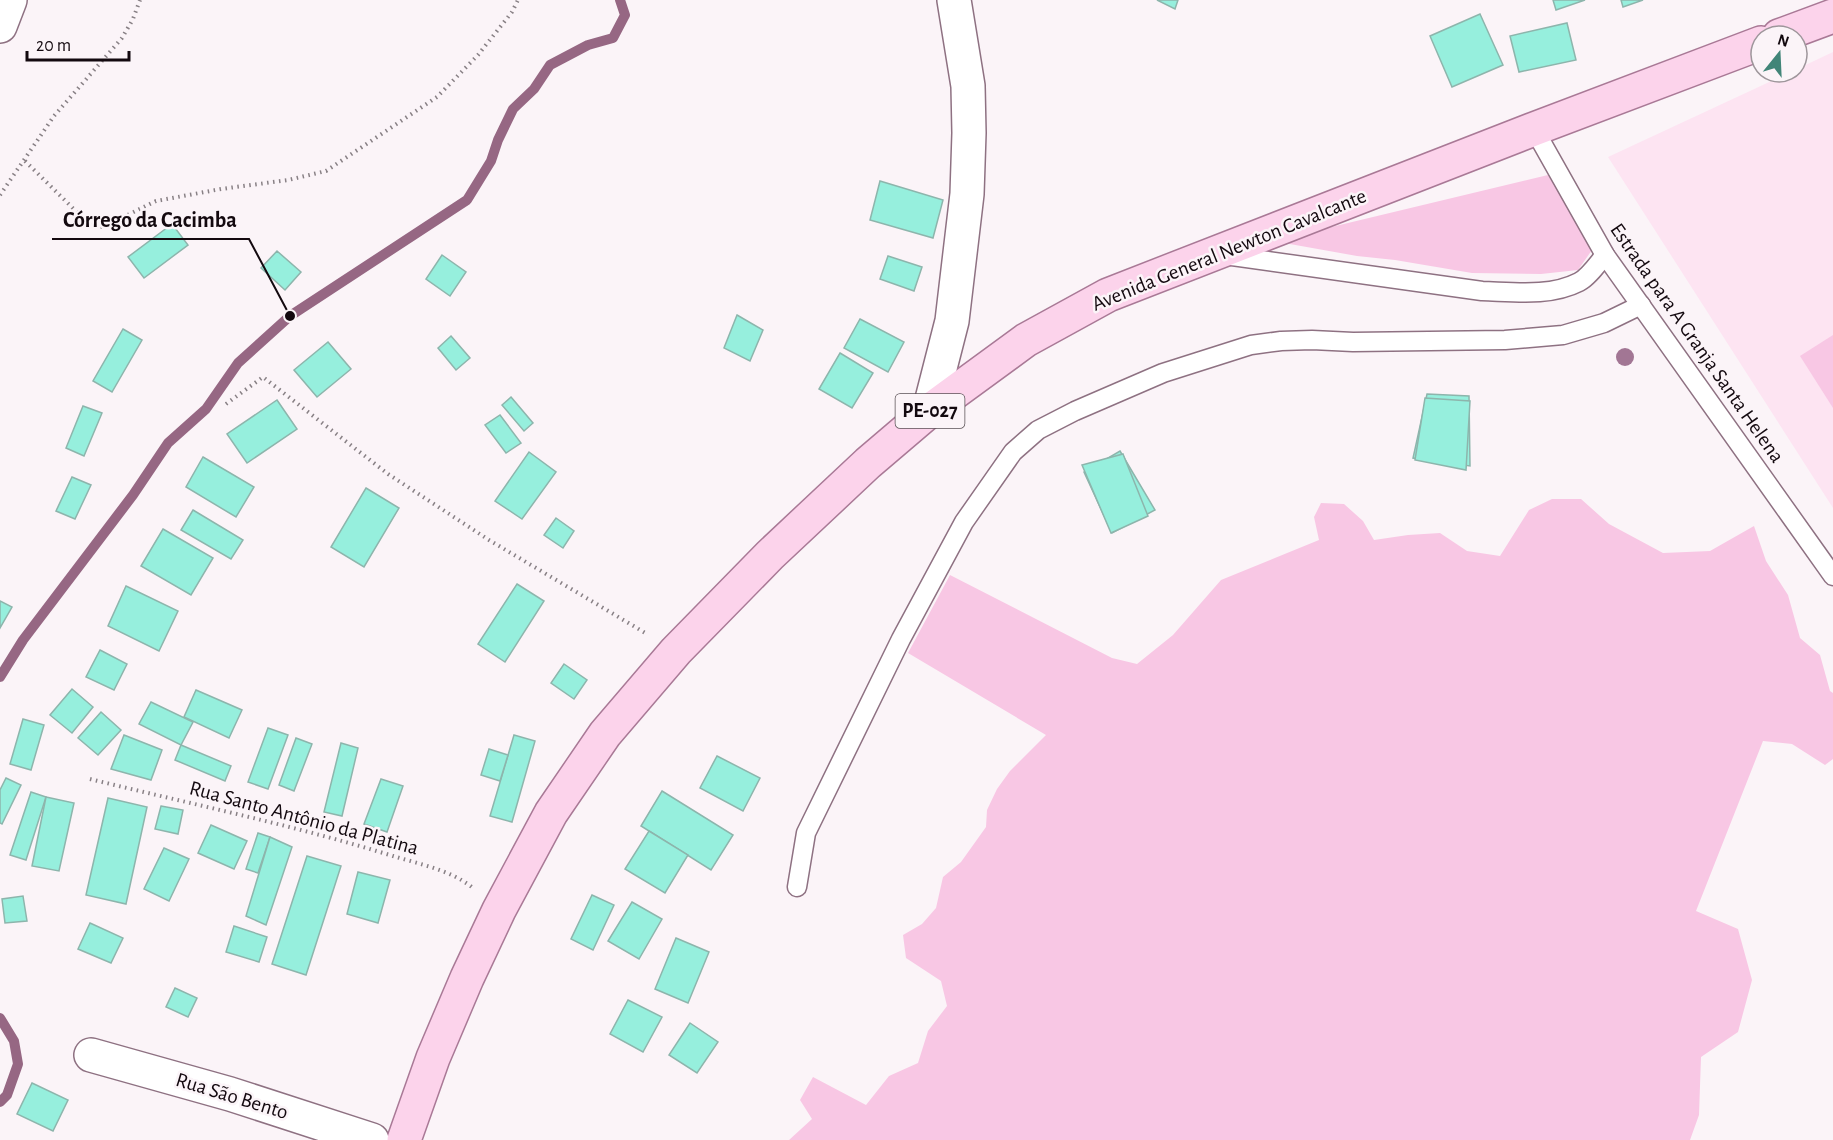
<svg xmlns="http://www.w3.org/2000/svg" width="1833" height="1140" font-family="'Alegreya Sans',sans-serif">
<rect width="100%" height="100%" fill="#fbf4f8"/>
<!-- built -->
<polygon fill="#fde4f2" points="1833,52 1833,508 1608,157 1791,72 1797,72 1797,69"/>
<!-- green -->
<g fill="#f8c7e4">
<polygon points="1548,175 1577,220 1592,250 1578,270 1541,274 1472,273 1395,260 1357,256 1273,241"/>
<polygon points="1833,335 1833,408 1800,356"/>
<polygon points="1552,499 1581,499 1609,524 1663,553 1710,551 1754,526 1766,561 1788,595 1800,638 1820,655 1830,691 1833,693 1833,759 1825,765 1792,744 1763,741 1696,911 1738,929 1752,980 1738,1032 1701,1057 1699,1115 1690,1140 789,1140 812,1119 800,1100 813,1077 866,1105 889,1076 918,1063 928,1031 947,1006 941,981 906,958 903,935 922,924 936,908 943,877 961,862 986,827 987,810 997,789 1010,771 1046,735 908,653 950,575 1112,658 1137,664 1173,635 1221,580 1319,540 1314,517 1321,503 1344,504 1363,521 1374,540 1408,535 1440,533 1467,551 1500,556 1529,510"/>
</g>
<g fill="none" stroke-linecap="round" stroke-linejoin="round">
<!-- stream -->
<g stroke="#966783" stroke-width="10">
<polyline points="0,677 23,640 133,495 168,443 206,409 238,363 290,316 467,200 491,161 498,140 513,109 534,89 550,65 588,45 613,38 625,15 620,0"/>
<polyline points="0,1018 14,1041 18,1064 7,1095 0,1102"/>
</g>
</g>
<!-- building -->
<g fill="#96efdd" stroke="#8db5ac" stroke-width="1.5">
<polygon points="1157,0 1178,0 1175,9"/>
<polygon points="1553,0 1585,0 1556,10"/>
<polygon points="1621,0 1643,0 1623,7"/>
<polygon points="1480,14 1503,65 1452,87 1430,36"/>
<polygon points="1567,23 1576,60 1519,72 1510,36"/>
<polygon points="880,181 943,200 933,238 870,220"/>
<polygon points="172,224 188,245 144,278 128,257"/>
<polygon points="277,251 301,272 285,290 261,268"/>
<polygon points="442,255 466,272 450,296 426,279"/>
<polygon points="888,256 922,267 914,291 880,279"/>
<polygon points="737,315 763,330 750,361 724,348"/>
<polygon points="860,319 904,342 888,372 844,348"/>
<polygon points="123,329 142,340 112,392 93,381"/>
<polygon points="451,336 470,358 456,370 438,348"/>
<polygon points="328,342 351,369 317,397 294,370"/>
<polygon points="840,353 873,373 852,408 819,389"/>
<polygon points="1427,394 1469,396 1470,466 1413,458"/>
<polygon points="511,397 533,423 524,431 502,405"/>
<polygon points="1425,398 1470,401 1466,470 1415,460"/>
<polygon points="277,400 297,429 247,463 227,434"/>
<polygon points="83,406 102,413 84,456 66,448"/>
<polygon points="500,415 521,443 506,453 485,425"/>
<polygon points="1120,451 1155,510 1112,533 1084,472"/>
<polygon points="529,452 556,472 522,519 495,501"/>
<polygon points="1123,454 1148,516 1111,533 1082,465"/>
<polygon points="203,457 254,487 236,517 186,487"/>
<polygon points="72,477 91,485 75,519 56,511"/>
<polygon points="366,488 399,508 364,567 331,547"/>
<polygon points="193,510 243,540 231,559 181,530"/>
<polygon points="556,518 574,531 563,548 544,535"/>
<polygon points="163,529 213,558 191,595 141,566"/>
<polygon points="517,584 544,601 505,662 478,644"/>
<polygon points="126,586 178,611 159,651 108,626"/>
<polygon points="0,601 12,607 0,628"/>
<polygon points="100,650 127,664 114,690 86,677"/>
<polygon points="564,664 587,680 574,699 551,683"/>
<polygon points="72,689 93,707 72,733 50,715"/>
<polygon points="196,690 242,710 229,738 184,717"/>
<polygon points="151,702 193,722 181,745 139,724"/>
<polygon points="101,712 121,730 98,755 78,738"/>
<polygon points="23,719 44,725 31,770 10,764"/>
<polygon points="268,728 288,735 268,789 248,782"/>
<polygon points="124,735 162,750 151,780 111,769"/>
<polygon points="514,735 535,741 512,822 490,816"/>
<polygon points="296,738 312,744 294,791 279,785"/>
<polygon points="341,743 358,748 342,816 324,812"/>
<polygon points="181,745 231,766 225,781 175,760"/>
<polygon points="489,749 508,755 500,781 481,775"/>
<polygon points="717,756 760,778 743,811 700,788"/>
<polygon points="6,778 21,785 2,824 0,823 0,790"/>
<polygon points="381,779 403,786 387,832 364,824"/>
<polygon points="662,791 733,835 711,870 641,826"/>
<polygon points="31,792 46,797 26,860 10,855"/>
<polygon points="46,797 74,803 59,871 32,866"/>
<polygon points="108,798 147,807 126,904 86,895"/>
<polygon points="161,806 183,810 178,834 155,829"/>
<polygon points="211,825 247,841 234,869 198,853"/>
<polygon points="649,831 688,855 665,893 625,869"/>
<polygon points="258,833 270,837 258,873 246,869"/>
<polygon points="270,837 292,847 266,925 246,916"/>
<polygon points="164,848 189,859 169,901 144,889"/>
<polygon points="307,856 341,866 306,975 272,964"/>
<polygon points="358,872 390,880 378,923 347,914"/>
<polygon points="592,895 614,905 593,950 571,939"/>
<polygon points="23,896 27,921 5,923 2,899"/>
<polygon points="632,902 662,919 639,959 608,941"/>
<polygon points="90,923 123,938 111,963 78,949"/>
<polygon points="234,926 267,937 259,962 226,952"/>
<polygon points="676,938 709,952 688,1003 655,989"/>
<polygon points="175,988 197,998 188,1017 166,1007"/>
<polygon points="628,1000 662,1017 643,1052 610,1034"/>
<polygon points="690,1023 718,1042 697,1073 669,1055"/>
<polygon points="32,1083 68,1100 53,1131 17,1114"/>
</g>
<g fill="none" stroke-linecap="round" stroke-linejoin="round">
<defs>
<g id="service">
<polyline points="1534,129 1605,255 1833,576"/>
<path d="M1225,255l257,36c32,1 68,6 97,-9 10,-5 19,-19 26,-27"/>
<polyline points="797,887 806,833 901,639 964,522 1013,452 1038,430 1075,411 1163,373 1251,345 1281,341 1312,340 1353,342 1505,340 1563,335 1604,323 1641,305"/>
</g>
<g id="minor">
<polyline points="0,26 10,0"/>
<polyline points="929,411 952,321 967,194 969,133 968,86 954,0"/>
<polyline points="91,1055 230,1094 372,1140"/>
</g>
<g id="primary">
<polyline points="1779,36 1833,16"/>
<polyline points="404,1140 433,1058 467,978 499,910 551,813 605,734 676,651 770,555 868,463 929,411 1026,340 1108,295 1534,129 1761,43"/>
</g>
</defs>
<!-- service casing -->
<use href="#service" stroke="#8e7182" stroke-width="21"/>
<!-- minor casing -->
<use href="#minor" stroke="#8e7182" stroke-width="36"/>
<!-- primary casing -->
<use href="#primary" stroke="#a97996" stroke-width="36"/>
<!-- path -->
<g stroke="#888085" stroke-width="4" stroke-dasharray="1.5 4.5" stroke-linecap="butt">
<polyline points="25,161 90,225 103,227 156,201 221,189 288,180 326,171 437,97 478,55 512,12 518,0"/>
<polyline points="0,195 54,116 122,38 133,19 140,0"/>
<polyline points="226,404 263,377 388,474 489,540 647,634"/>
<path d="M90,779c101,25 203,46 303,77 26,8 58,14 80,32"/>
</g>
<!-- service -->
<use href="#service" stroke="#fff" stroke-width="18"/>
<!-- minor -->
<use href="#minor" stroke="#fff" stroke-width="33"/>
<!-- primary -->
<use href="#primary" stroke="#fcd3eb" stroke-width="33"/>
</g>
<!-- trees -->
<circle fill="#a27694" cx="1625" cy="357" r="9"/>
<g text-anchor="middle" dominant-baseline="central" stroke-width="5" stroke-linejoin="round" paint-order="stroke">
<!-- shield labels -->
<rect fill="#fbf4f8" stroke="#595055" stroke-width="1.5" x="895.5" y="394" width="69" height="34" rx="4.5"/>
<g font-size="20" font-weight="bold" fill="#13090f">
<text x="930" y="411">PE-027</text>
</g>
<!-- street labels -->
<g font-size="21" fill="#13090f" stroke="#fbf4f8">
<text transform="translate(1229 250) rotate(-22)">Avenida General Newton Cavalcante</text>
<text transform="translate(1697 343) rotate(55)">Estrada para A Granja Santa Helena</text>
<text transform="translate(304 818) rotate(15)">Rua Santo Antônio da Platina</text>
<text transform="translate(232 1096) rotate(17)">Rua São Bento</text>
</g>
</g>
<!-- callouts -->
<path fill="none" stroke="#13090f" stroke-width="2" d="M290 316L249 239H52"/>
<circle fill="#13090f" stroke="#fbf4f8" stroke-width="2" cx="290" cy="316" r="6"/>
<g font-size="22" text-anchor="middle" font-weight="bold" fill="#13090f" stroke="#fbf4f8" stroke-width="5" stroke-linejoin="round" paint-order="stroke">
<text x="150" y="227">Córrego da Cacimba</text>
</g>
<!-- north arrow -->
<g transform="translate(1779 54) rotate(18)"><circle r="28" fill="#fbf4f8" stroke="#9e969b" stroke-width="1.5"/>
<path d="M0-4.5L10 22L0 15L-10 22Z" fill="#418578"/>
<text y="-9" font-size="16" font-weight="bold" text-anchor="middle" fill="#13090f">N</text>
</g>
<!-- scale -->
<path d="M27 51v9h102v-9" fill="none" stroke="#13090f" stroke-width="3"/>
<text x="36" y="51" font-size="18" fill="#13090f" stroke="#fbf4f8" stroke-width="4.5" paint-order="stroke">20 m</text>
</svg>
